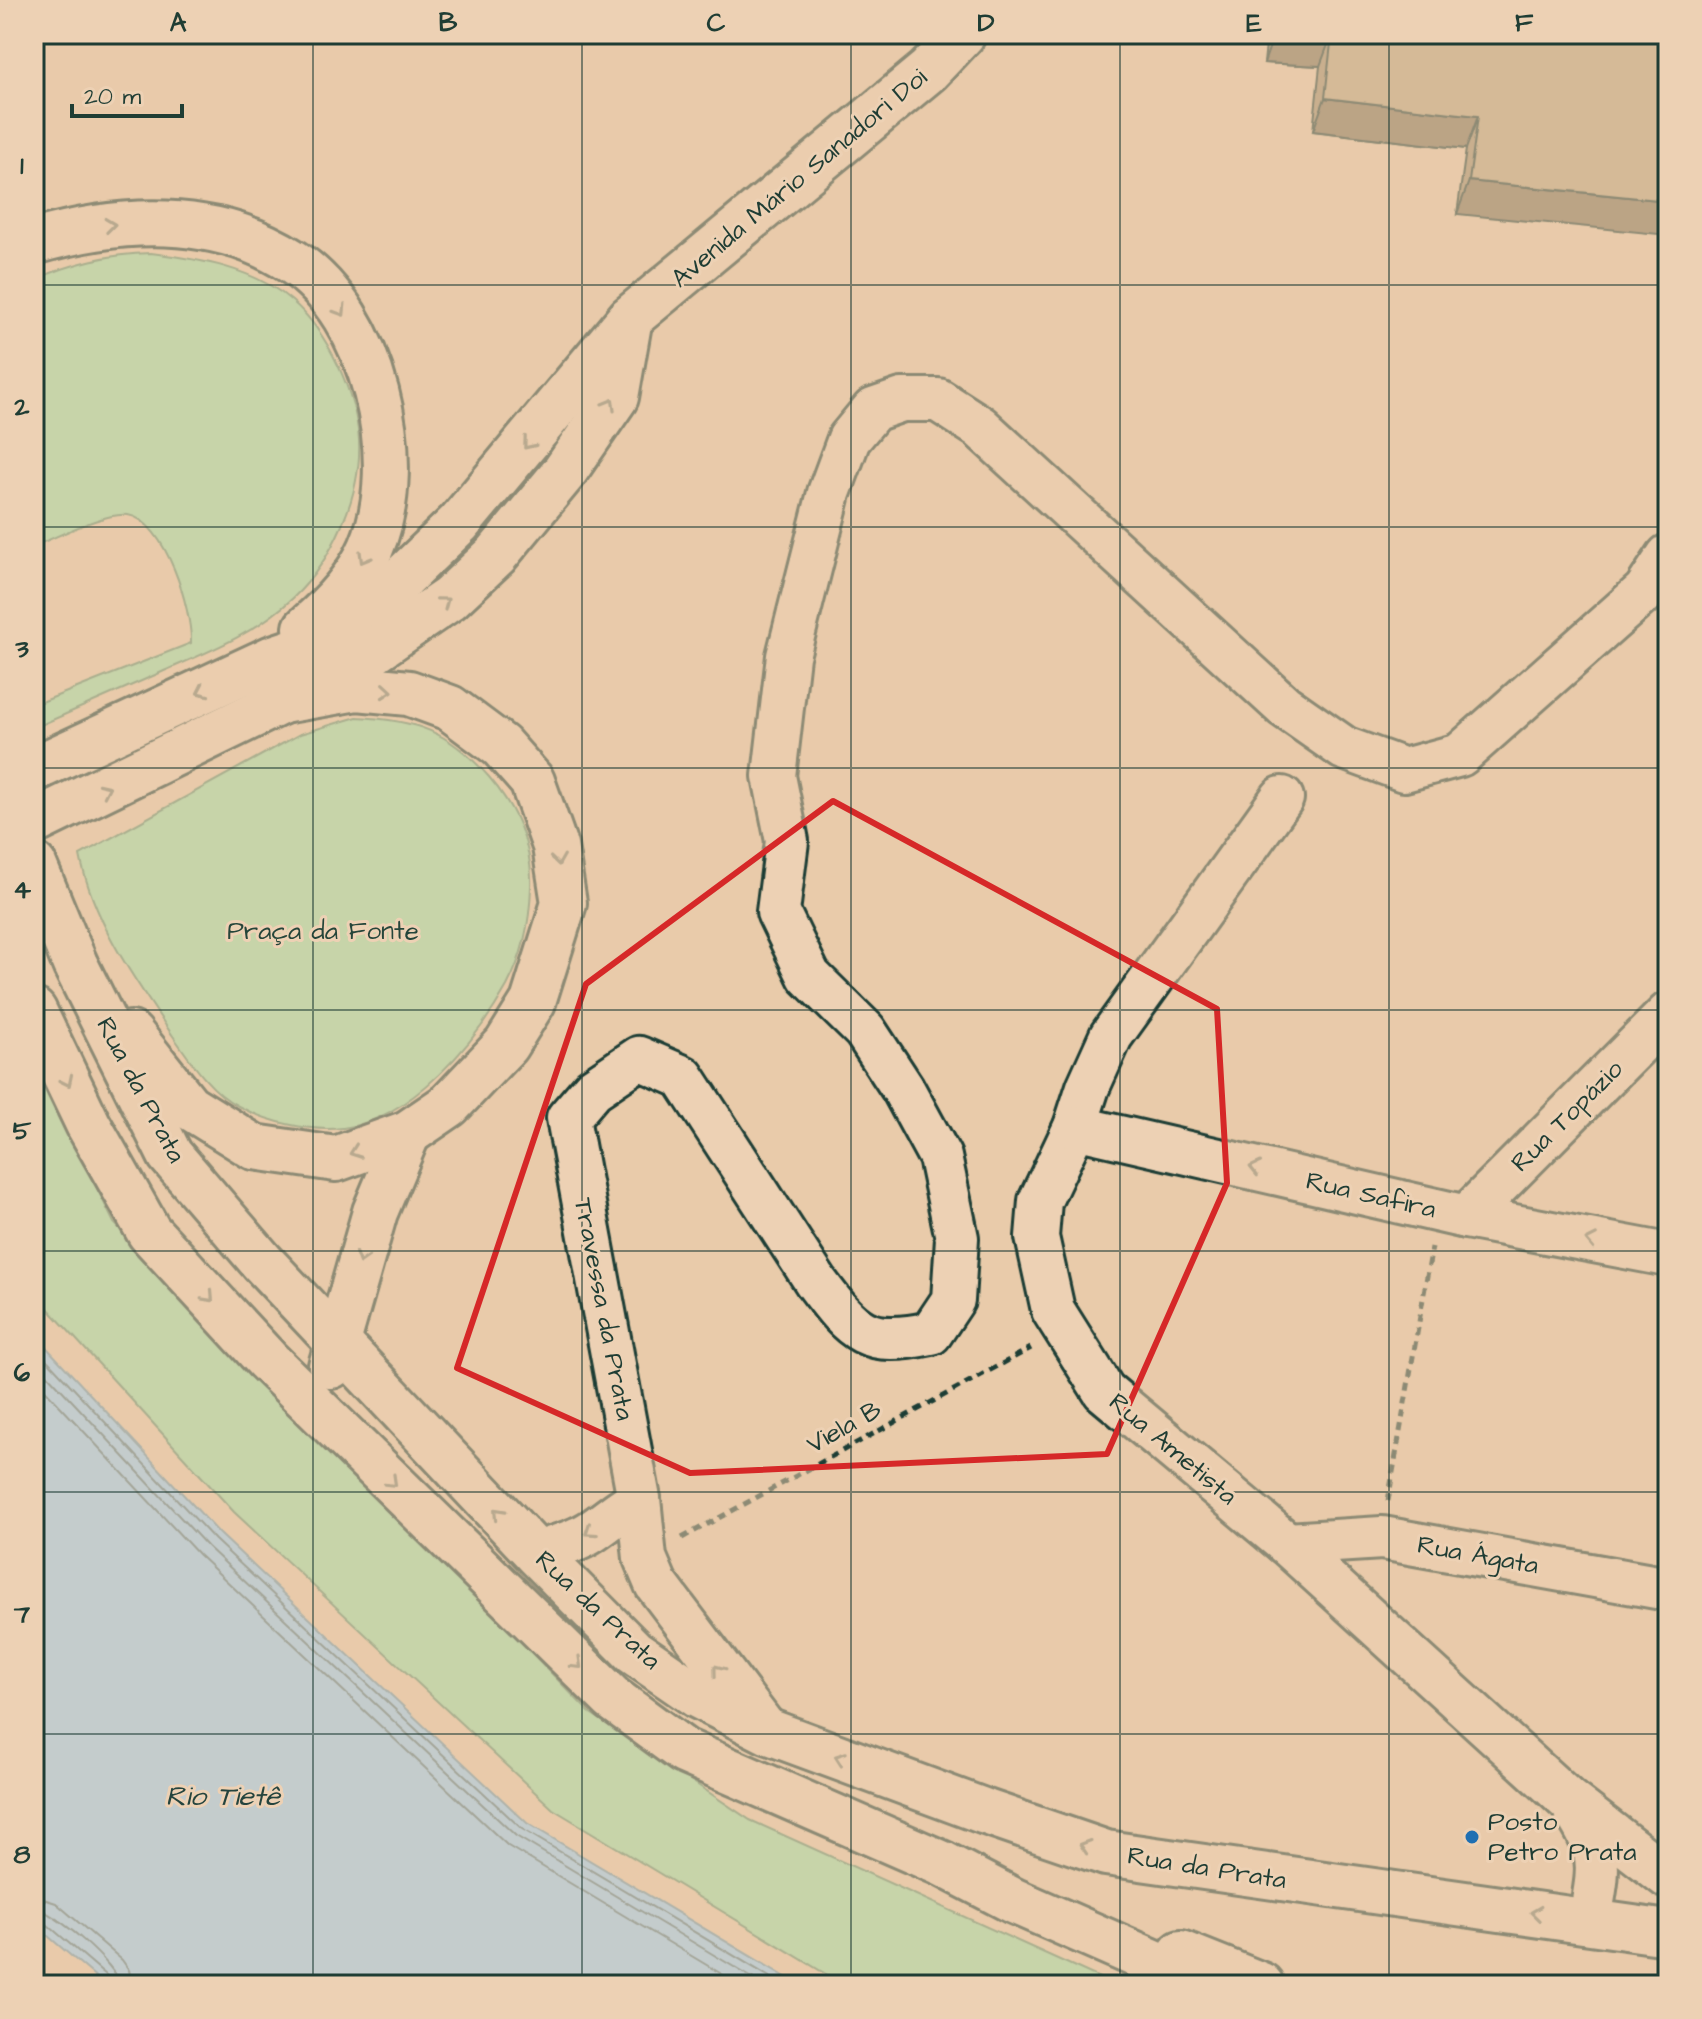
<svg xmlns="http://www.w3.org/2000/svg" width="1702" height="2019" font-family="'Architects Daughter',sans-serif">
<rect width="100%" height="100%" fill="#e9cbaa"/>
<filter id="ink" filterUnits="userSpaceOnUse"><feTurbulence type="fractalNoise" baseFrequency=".0125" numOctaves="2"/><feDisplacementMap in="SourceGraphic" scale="16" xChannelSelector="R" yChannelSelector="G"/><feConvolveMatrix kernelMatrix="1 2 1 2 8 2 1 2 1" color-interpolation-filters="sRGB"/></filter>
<g filter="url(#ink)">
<!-- green -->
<g fill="#9edfa9" stroke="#5e8e6e" stroke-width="2">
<path d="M151,253c48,6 103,15 141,48 36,31 64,93 67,139 3,55 -27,121 -66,158 -38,36 -85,54 -131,74 -43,19 -85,37 -128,56v-23l157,-62c1,-32 -25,-122 -63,-128 -24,-3 -70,22 -94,31v-266c39,-17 74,-26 117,-27z"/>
<path d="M357,717c59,3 92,14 132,60 26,30 44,69 42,110 -1,33 -8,69 -24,99 -31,56 -96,133 -164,142 -33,4 -76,-6 -105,-22 -28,-14 -48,-46 -65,-70 -37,-54 -81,-116 -93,-181l220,-121z"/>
<polygon points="34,1060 114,1223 589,1712 750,1820 1115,1985 844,1985 553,1809 234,1512 34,1293"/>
</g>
<!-- water -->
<polygon fill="#98cff7" stroke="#6895a9" stroke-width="2" points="34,1334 220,1534 527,1823 799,1985 105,1985 34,1924"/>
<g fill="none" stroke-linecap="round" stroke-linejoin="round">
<!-- shore -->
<g stroke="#4f7782" stroke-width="2">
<polyline points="34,1346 215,1540 522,1829 783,1985"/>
<polyline points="34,1360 208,1547 516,1836 764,1985"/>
<polyline points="34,1378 199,1555 508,1846 740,1985"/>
<polyline points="34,1896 56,1903 122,1960 129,1970 132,1985"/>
<path d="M34,1908c18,1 85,59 86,77"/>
<polyline points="34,1918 42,1920 106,1975 110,1985"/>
</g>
<defs>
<g id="minor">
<polyline points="1282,798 1111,1036 1088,1087 1075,1127 1040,1201 1037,1237 1053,1310 1104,1391 1287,1544 1568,1800 1668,1877"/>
<polyline points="1075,1127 1466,1217 1668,1255"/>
<polyline points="1466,1217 1668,1014"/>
<polyline points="1287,1544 1382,1538 1668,1589"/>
<path d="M536,1553c18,-6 38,-10 55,-21 17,-11 29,-23 48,-33"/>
<path d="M767,1731l-111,-147 -11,-26 -6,-59 -71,-381 25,-29 46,-31 44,19 133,205c38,51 50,65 115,51l22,-33 4,-62 -17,-81 -37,-68 -38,-58 -56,-55 -31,-64 9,-71 -13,-65 14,-120 41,-163 20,-54 24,-29 29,-10h36l42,27 304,279 60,42 60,22 56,-15 185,-164 23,-35"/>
<path d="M1575,1811c30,46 23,58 15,109"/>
</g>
<g id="major">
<path d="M34,242c85,-25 181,-31 259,20 81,52 115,200 78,286 -14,32 -39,58 -65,80"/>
<polyline points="34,769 273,658 321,642 370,609 459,523 630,318 928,71 963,34"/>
<polyline points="34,822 344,671 449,599 496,555 563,474 616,397 629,323"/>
<polyline points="34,865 75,964 170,1155 262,1262 536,1553 634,1652 698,1696 767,1731 986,1812 1106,1853 1668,1933"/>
<polyline points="34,1011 88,1124 149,1232 267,1360 613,1699 684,1751 943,1864 1014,1901 1206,1985"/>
<polyline points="131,1034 188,1106 254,1147 336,1159 408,1133 449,1105 506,1045 533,1002 564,903 555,846 532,781 501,746 450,708 409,693 357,688 282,701"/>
<polyline points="331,1366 375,1212 408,1133"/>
<polyline points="1181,1953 1261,1985"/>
</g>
</defs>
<!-- minor casing -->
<use href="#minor" stroke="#1f3d34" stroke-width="48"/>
<!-- major casing -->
<use href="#major" stroke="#1f3d34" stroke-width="50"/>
<!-- path -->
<g stroke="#1f3d34" stroke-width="5" stroke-dasharray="8 6" stroke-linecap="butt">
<polyline points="1388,1501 1432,1247"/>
<polyline points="682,1538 1031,1348"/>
</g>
<!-- minor -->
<use href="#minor" stroke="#edd1b4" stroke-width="42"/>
<!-- major -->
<use href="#major" stroke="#edd1b4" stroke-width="44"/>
</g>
<!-- wall -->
<polygon fill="#a28f6e" stroke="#1f3d34" stroke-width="2" points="1267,34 1668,34 1457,214 1466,149 1313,131 1320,66 1264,63"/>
<!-- shaded-wall -->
<g fill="#84745a" stroke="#1f3d34" stroke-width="2">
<polygon points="1274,34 1332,34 1320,66 1264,63"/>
<polygon points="1325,98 1478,116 1466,149 1313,131"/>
<polygon points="1469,181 1668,201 1668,235 1457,214"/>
</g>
<!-- building -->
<polygon fill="#bca680" stroke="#1f3d34" stroke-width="2" points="1332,34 1668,34 1668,201 1469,181 1478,116 1325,98"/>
<!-- one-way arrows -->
<defs><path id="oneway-chevron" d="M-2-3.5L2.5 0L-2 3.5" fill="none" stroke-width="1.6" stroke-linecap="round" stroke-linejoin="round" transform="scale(2)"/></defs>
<g stroke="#7c806e">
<use href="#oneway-chevron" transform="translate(110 225) rotate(-7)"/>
<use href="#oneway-chevron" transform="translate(341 311) rotate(58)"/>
<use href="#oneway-chevron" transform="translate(610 404) rotate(-60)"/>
<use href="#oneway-chevron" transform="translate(528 444) rotate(130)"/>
<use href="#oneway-chevron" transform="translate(364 558) rotate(120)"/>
<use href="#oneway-chevron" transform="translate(444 602) rotate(-37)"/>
<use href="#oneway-chevron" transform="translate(202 691) rotate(155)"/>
<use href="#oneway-chevron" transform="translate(387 691) rotate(5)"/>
<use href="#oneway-chevron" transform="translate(105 789) rotate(-25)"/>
<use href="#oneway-chevron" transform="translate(558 860) rotate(82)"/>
<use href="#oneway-chevron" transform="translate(67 1081) rotate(64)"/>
<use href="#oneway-chevron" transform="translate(355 1152) rotate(160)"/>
<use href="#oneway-chevron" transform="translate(1255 1168) rotate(-167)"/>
<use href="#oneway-chevron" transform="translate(1591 1241) rotate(-169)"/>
<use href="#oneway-chevron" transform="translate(361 1258) rotate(107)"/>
<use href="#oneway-chevron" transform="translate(209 1297) rotate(47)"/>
<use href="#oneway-chevron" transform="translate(392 1482) rotate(44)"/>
<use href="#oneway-chevron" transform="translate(498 1513) rotate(-133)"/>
<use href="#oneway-chevron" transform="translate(590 1531) rotate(146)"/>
<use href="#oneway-chevron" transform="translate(577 1664) rotate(44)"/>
<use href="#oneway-chevron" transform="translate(718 1670) rotate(-129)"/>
<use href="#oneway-chevron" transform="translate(840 1758) rotate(-160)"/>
<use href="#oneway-chevron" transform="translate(1085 1846) rotate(-162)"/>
<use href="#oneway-chevron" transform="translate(1536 1913) rotate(-173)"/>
</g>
</g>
<!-- marked area -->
<path d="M0 0H1702V2019H0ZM833,801l384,208 10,174 -120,271 -417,19 -233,-105 129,-384z" fill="#e9cbaa" fill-opacity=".55" fill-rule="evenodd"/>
<path fill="none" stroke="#d62828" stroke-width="6" stroke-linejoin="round" d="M833,801l384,208 10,174 -120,271 -417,19 -233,-105 129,-384z"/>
<!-- grid -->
<path fill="none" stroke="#1f3d34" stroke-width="2" stroke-opacity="0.55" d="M313,34v1951M582,34v1951M851,34v1951M1120,34v1951M1389,34v1951M34,285h1634M34,527h1634M34,768h1634M34,1010h1634M34,1251h1634M34,1492h1634M34,1734h1634"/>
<!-- markers -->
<circle fill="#1f6fb2" stroke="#edd1b4" stroke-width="3" cx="1472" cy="1837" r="8"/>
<g text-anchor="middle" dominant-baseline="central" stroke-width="6" stroke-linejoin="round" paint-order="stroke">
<!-- street labels -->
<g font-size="26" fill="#1f3d34" stroke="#edd1b4">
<text transform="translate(799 178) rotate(-40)">Avenida Mário Sanadori Doi</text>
<text transform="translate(141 1090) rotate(62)">Rua da Prata</text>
<text transform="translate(1567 1116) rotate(-45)">Rua Topázio</text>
<text transform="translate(1371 1195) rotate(13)">Rua Safira</text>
<text transform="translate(604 1309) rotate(79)">Travessa da Prata</text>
<text transform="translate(844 1427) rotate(-29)">Viela B</text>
<text transform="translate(1173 1449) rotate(40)">Rua Ametista</text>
<text transform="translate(1478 1555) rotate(10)">Rua Ágata</text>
<text transform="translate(598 1610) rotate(43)">Rua da Prata</text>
<text transform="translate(1207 1868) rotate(9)">Rua da Prata</text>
</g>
<!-- park labels -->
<g font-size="26" fill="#25453a" stroke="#edd1b4">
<text x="323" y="931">Praça da Fonte</text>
</g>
<!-- poi labels -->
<g font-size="26" fill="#1f3d34" stroke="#edd1b4" text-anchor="start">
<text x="1488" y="1822">Posto<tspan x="1488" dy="30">Petro Prata</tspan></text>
</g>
<!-- water labels -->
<g font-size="28" font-style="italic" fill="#25443e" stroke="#edd1b4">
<text x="223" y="1796">Rio Tietê</text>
</g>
</g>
<!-- margin -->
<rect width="1702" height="2019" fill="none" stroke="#edd1b4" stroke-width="88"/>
<!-- scale -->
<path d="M72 104v12h110v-12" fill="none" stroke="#1f3d34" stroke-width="4"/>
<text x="84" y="104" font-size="24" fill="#1f3d34" stroke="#edd1b4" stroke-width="6" paint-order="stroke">20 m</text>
<rect x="44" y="44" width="1614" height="1931" fill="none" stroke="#1f3d34" stroke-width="3"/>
<g font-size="26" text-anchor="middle" font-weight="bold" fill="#1f3d34">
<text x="178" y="31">A</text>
<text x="448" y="31">B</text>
<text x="716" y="31">C</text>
<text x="986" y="31">D</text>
<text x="1254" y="31">E</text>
<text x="1524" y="31">F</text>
<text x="22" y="174">1</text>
<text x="22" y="415">2</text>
<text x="22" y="657">3</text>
<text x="22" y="898">4</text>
<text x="22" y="1139">5</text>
<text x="22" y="1381">6</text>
<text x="22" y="1622">7</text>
<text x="22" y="1863">8</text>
</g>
</svg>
